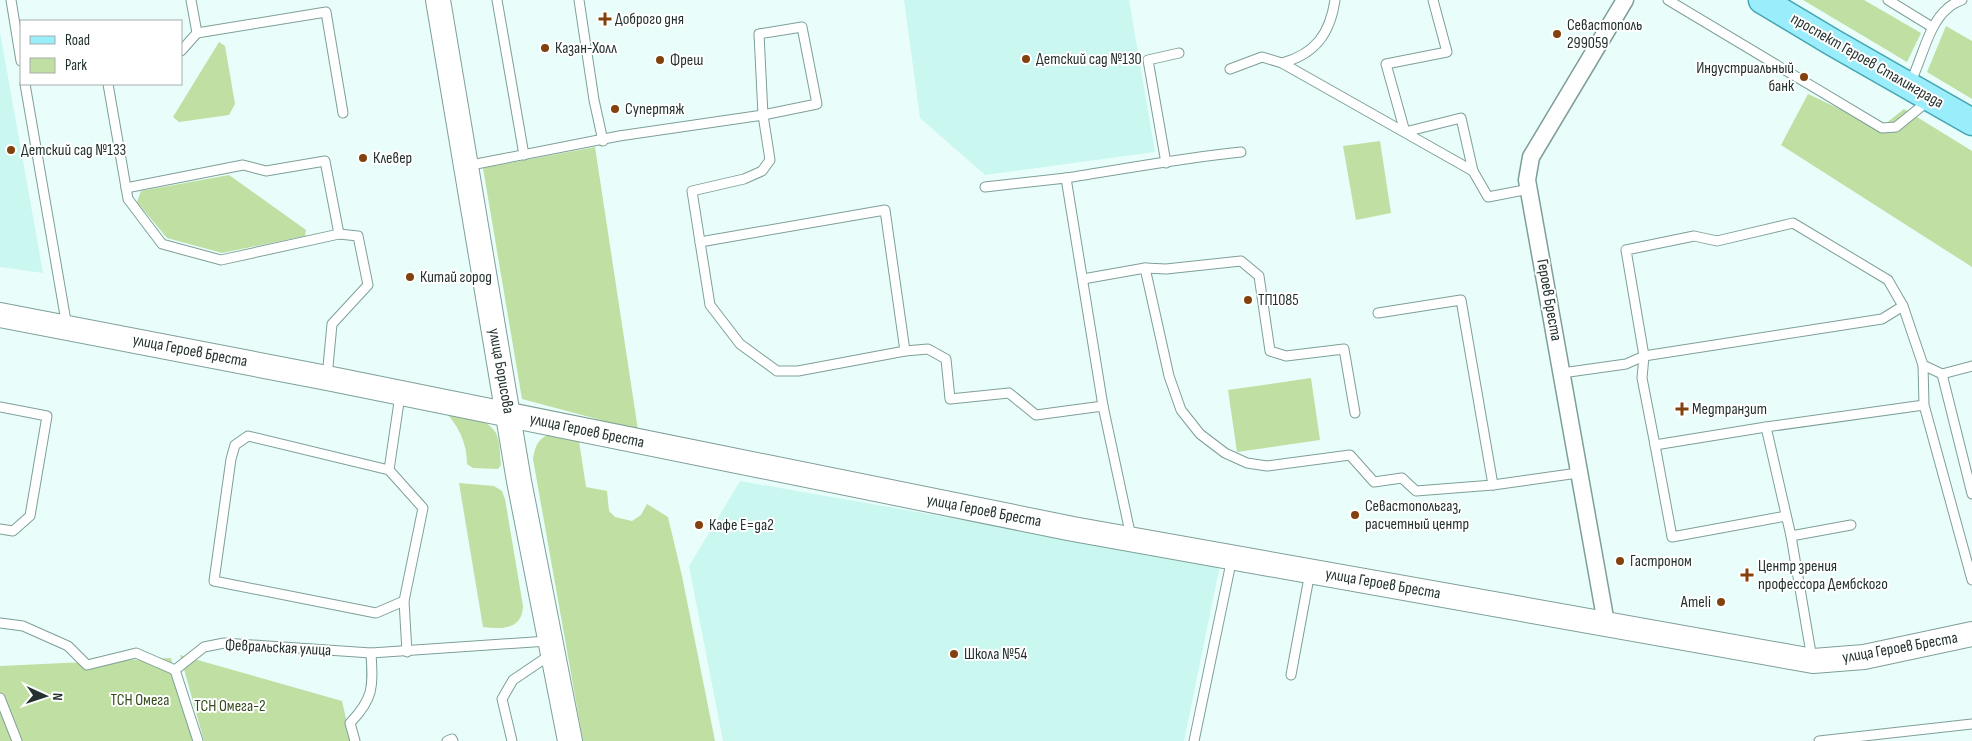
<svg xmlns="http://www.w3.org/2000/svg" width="1972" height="741" font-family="'Sofia Sans Condensed',sans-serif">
<rect width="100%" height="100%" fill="#e9fefa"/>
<!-- built -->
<g fill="#caf7f0">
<polygon points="904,0 1129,0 1155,152 985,175 920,118"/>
<polygon points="0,32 43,273 0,267"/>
<polygon points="740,481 1220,565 1184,741 723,741 689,566"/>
</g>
<!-- green -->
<g fill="#bfdfa3">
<polygon points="1803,0 1864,0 1921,33 1907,62"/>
<polygon points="1946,26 1972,41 1972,99 1927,72"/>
<polygon points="219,42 225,46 235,104 229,115 179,122 173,117"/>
<polygon points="1808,94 1880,128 1904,109 1972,151 1972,267 1781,145"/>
<polygon points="1380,141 1391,213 1356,220 1343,146"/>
<polygon points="595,147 638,430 522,399 483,168"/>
<polygon points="229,175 306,230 305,236 222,253 167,238 137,202 141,191"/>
<polygon points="1311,378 1320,440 1237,452 1228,390"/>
<path d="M442,409c19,2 43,7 54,24 4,8 4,23 5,32l-3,4 -25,-1 -6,-4c0,-22 -9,-40 -25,-55z"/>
<path d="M550,434l29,7 7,46 21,4 2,20 6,6 17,4 9,-6 6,-11 21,13 14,59 33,165h-132l-50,-282c2,-12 4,-20 17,-25z"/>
<path d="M459,483l35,3 8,5 3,8 18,107c-1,24 -21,23 -40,21z"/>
<polygon points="180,655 342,701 351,741 204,741"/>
<polygon points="171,658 193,741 0,741 0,666"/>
</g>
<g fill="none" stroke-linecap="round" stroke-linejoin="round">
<defs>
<g id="lane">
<polyline points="11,0 21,61"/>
<polyline points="497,0 524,155"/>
<polyline points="579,0 594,100 603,141"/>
<polyline points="1433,0 1447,52 1386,64 1405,132 1461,118 1473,171 1488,197 1529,189"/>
<polyline points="1668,0 1882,128 1896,127 1928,101"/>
<polyline points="1888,0 1932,27"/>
<polygon points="802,27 817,104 763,115 759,34"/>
<polyline points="197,33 326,12 343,113"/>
<polyline points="181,51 197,33 191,0"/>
<path d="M1282,63c33,-9 48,-29 53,-63"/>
<polyline points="1230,69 1262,57 1282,63 1473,171"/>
<path d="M1910,83c12,-23 18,-59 38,-75 3,-3 9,-6 14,-8"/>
<polyline points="25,84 67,327"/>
<polyline points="108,84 128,199 162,244 221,260 339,234 358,236 368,285 332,324 327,377"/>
<polyline points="1166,163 1148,60 1179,53"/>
<polyline points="466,166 619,136 763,115 770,160 762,171 744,179 692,191 700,242"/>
<path d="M1066,178c58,-9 116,-20 175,-26"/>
<polyline points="985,187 1066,178 1103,406"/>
<polyline points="126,188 243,165 266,171 325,161 339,234"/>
<polygon points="885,210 905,351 798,371 777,371 740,344 710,305 700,242"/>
<polyline points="1145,268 1166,269 1241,261 1259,276 1270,351 1286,356 1344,349 1355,413"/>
<polyline points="1083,279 1145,268 1169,376 1181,410 1200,434 1225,453 1247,463 1267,466 1350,455 1374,482 1402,478 1416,491 1493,485 1578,473"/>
<polyline points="1378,313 1461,300 1493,485"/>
<polyline points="905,351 928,349 946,359 950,399 1009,393 1036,415 1103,406 1131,537"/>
<polyline points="1923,365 1942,374 1972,366"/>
<polyline points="1562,373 1626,364 1644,356 1882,319 1903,306"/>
<polyline points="1942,374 1972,494"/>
<polyline points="1924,405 1766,427 1655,445 1642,378 1644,356 1626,250 1694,236 1717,241 1793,223 1888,280 1903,306 1923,365 1924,405 1972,580"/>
<polyline points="0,407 47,416 30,516 13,531 0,529"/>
<polyline points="1766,427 1791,536 1812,659"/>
<polyline points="1655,445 1672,537 1786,516"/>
<polyline points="389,470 248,436 235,445 231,459 214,581 376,613 404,601 423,508 389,470 400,395"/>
<polyline points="1791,536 1851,525"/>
<polyline points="404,601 407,652"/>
<polyline points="0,623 23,626 68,646 87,665 136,653 175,670"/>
<polyline points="175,670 204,647 224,643 371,653 548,641"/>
<polyline points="175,670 198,741"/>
<polyline points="1291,675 1310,572"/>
<polyline points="0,698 17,741"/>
<path d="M355,741l-5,-18c24,-25 23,-36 21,-70"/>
<polyline points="447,741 452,739 453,741"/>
<polyline points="512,741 502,699 513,680 550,655"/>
<polyline points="1194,741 1232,558"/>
<polyline points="1819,741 1972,724"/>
</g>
<polyline id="street" points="1606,623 1527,180 1531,157 1625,0"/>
<g id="secondary">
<polyline points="438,0 519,481 570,741"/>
<polyline points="0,315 327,378 1073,529 1813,661 1864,657 1972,634"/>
</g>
<polyline id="primary" points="1762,0 1832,42 1972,122"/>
</defs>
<!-- lane casing -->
<use href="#lane" stroke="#7e9f99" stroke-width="11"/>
<!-- street casing -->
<use href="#street" stroke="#7e9f99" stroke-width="19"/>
<!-- secondary casing -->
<use href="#secondary" stroke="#7e9f99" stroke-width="26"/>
<!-- primary casing -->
<use href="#primary" stroke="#45a5b3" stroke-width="29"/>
<!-- lane -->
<use href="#lane" stroke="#fff" stroke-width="9"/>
<!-- street -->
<use href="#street" stroke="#fff" stroke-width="16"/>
<!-- secondary -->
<use href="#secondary" stroke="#fff" stroke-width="24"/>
<!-- primary -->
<use href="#primary" stroke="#9aeefc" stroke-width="26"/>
</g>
<!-- markers -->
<g fill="#82410d" stroke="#fff" stroke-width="2">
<path d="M602.5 11.5h5v5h5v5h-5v5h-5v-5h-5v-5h5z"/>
<circle cx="1557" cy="34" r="5"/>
<circle cx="545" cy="48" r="5"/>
<circle cx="1026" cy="59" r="5"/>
<circle cx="660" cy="60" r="5"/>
<circle cx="1804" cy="77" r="5"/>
<circle cx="615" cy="109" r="5"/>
<circle cx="11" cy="150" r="5"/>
<circle cx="363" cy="158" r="5"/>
<circle cx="410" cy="277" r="5"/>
<circle cx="1248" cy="300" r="5"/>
<path d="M1679.5 401.5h5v5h5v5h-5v5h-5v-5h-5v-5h5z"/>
<circle cx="1355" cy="515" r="5"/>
<circle cx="699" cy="525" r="5"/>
<circle cx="1620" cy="561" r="5"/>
<path d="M1744.5 567.5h5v5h5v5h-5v5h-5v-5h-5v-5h5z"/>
<circle cx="1721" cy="602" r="5"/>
<circle cx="954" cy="654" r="5"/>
</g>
<g text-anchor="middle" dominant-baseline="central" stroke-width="4" stroke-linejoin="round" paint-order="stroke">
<!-- poi labels -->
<g font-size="16" fill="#24322f" stroke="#fff" text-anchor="start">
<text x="615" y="19">Доброго дня</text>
<text x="1567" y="25">Севастополь<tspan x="1567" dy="18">299059</tspan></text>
<text x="555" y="48">Казан-Холл</text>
<text x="1036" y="59">Детский сад №130</text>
<text x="670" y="60">Фреш</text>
<text x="1794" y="68" text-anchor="end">Индустриальный<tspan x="1794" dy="18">банк</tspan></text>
<text x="625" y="109">Супертяж</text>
<text x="21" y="150">Детский сад №133</text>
<text x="373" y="158">Клевер</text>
<text x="420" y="277">Китай город</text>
<text x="1258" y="300">ТП1085</text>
<text x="1692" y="409">Медтранзит</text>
<text x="1365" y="506">Севастопольгаз,<tspan x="1365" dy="18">расчетный центр</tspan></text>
<text x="709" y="525">Кафе Е=да2</text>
<text x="1630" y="561">Гастроном</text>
<text x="1758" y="566">Центр зрения<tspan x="1758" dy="18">профессора Дембского</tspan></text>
<text x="1711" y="602" text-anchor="end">Ameli</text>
<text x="964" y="654">Школа №54</text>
</g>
<!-- street labels -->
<g font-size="16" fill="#24322f" stroke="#fff">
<text transform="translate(1867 61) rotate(30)">проспект Героев Сталинграда</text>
<text transform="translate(1549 300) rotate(80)">Героев Бреста</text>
<text transform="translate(190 351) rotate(11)">улица Героев Бреста</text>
<text transform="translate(501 371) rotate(80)">улица Борисова</text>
<text transform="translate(587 431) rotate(12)">улица Героев Бреста</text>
<text transform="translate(984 511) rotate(11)">улица Героев Бреста</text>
<text transform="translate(1383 584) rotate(10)">улица Героев Бреста</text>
<text transform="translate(278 648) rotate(3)">Февральская улица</text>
<text transform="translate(1900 648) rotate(-10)">улица Героев Бреста</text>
</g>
<!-- park labels -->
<g font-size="16" fill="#324a19" stroke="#fff">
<text x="140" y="700">ТСН Омега</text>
<text x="230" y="706">ТСН Омега-2</text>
</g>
</g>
<!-- legend -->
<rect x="20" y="20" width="162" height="65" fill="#ffffff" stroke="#a7adac"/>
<rect x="30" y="36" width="25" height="8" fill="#9aeefc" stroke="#a7adac"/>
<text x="65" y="45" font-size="15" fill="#24322f">Road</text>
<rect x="30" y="58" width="25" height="15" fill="#bfdfa3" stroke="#a7adac"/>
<text x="65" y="70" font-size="15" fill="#24322f">Park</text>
<!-- north arrow -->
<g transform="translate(45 696) rotate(93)" stroke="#ffffff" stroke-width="4" paint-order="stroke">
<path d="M0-4L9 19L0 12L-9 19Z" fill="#24322f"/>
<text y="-8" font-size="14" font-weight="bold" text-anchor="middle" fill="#24322f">N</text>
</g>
</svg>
